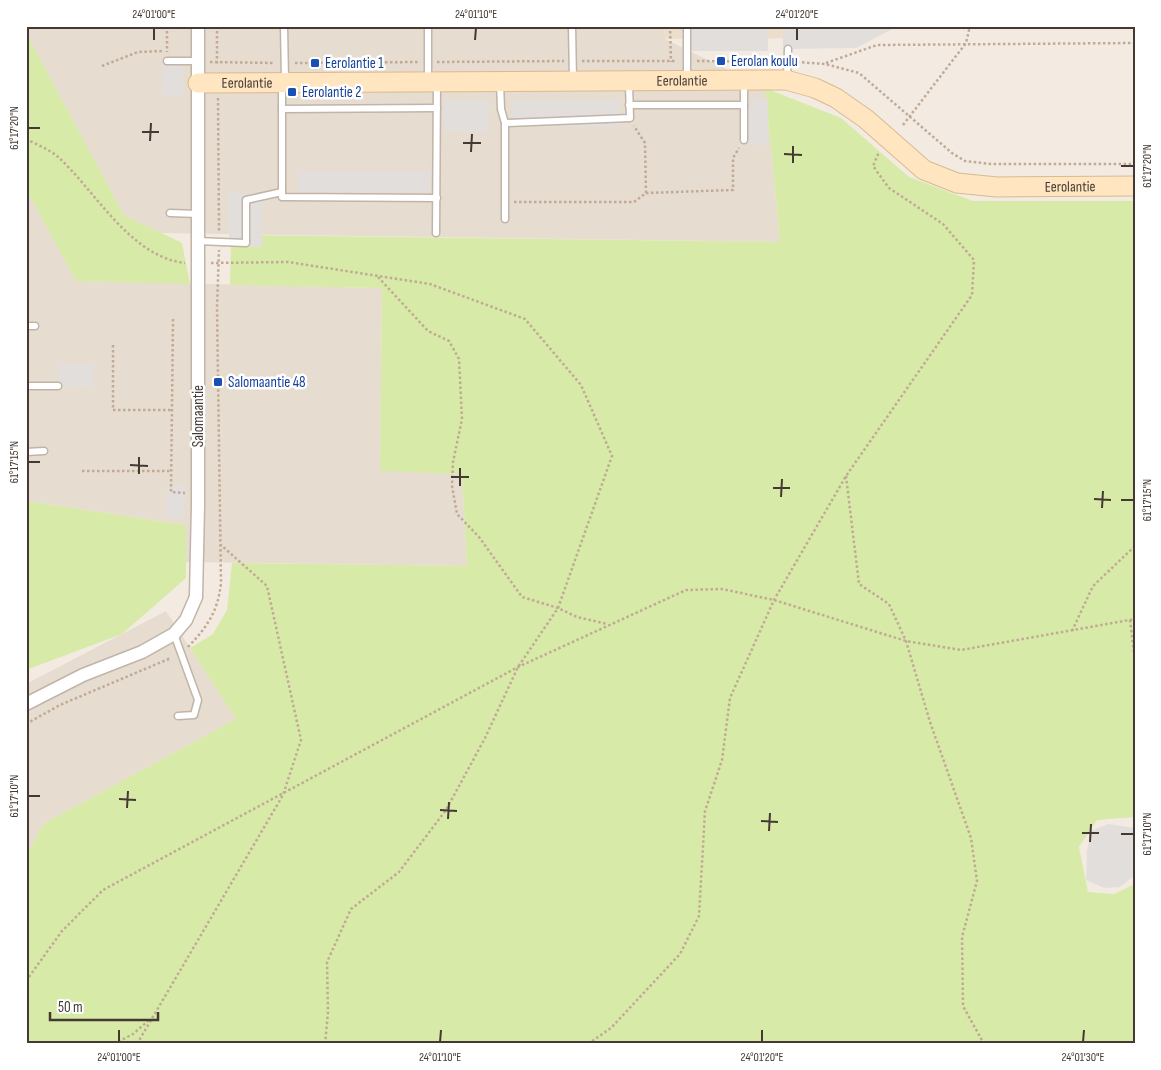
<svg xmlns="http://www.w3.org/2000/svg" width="1161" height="1070" font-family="'Sofia Sans Condensed',sans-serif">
<rect width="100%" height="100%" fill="#f3ebe2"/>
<!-- residential -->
<g fill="#e7dcd0">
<polygon points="26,26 664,26 665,39 765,88 780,242 156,233 124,215 26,33"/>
<polygon points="26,189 76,281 382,288 380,470 462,474 467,566 184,562 186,525 26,501"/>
<polygon points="166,611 236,719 43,824 26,857 26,684"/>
</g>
<!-- education -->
<polygon fill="#eddecb" points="664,26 884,26 830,38 665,39"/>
<!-- green -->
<g fill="#d7eaa8">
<polygon points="26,33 124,215 182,243 190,284 76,281 26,189"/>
<polygon points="765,88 841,118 909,177 973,201 1135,201 1135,817 1097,820 1079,847 1088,892 1114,894 1135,884 1135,1044 26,1044 26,857 43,824 236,719 190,648 213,634 227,610 232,563 467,566 462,474 380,471 382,288 230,285 231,235 780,242"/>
<polygon points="26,501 186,525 186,578 122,634 26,670"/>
</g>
<!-- parking -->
<g fill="#e2dedb">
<rect x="687" y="26" width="81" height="25"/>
<polygon points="783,26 898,26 856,48 783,49"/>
<rect x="162" y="61" width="21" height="34"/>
<polygon points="744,99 768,99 767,145 744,145"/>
<polygon points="443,100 489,100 488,131 443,131"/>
<rect x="512" y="100" width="107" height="27"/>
<polygon points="430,171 430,191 298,192 298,172"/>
<rect x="229" y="193" width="33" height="54"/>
<polygon points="58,364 93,364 93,387 58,386"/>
<polygon points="167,485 185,485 184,518 166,518"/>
<polygon points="1108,824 1135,828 1135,875 1120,887 1104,888 1086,880 1087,851 1091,831"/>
</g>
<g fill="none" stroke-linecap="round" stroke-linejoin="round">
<defs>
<g id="lane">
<polyline points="284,26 285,80"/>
<polyline points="428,26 428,80"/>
<polyline points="572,26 573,80"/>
<polyline points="167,61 198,61"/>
<polyline points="687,79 687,26"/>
<polyline points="787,79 788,49"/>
<polyline points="500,82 501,109 505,123 505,219"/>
<polyline points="629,105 744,105 744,83"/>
<polyline points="744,105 744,140"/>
<polyline points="282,109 282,86"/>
<polyline points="505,123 630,118 629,84"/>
<polyline points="437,198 282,197 282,109 437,108"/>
<polyline points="170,213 198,214"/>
<polyline points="436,233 437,83"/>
<polyline points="197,241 246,243 246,200 282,192"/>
<polyline points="26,326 35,326"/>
<polyline points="26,386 58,386"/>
<polyline points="26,452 44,451"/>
<polyline points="174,634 198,700 194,715 178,716"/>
</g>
<polyline id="street" points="26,704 83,675 142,652 174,634 186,620 196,597 198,505 198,26"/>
<g id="secondary">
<path id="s1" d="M198,83l588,-3 29,8 21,10 30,21 58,51 33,13 40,4 138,-1"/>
</g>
</defs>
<!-- lane casing -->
<use href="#lane" stroke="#c1b4a8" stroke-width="9"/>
<!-- street casing -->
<use href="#street" stroke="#c1b4a8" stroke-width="15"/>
<!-- secondary casing -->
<use href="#secondary" stroke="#d9ba91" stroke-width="21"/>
<!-- path -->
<g stroke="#c1aa95" stroke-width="2.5" stroke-dasharray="2.5 2.5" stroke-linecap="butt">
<polyline points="167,26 167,52"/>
<polyline points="217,26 217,65"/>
<polyline points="670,26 671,62"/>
<polyline points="582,61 677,61"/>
<polyline points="697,61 779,62"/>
<polyline points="210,62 274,63"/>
<polyline points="437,62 564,61"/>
<polyline points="797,62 825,64 859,73 952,153 965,161 991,164 1135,164"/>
<polyline points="295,63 419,62"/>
<polyline points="826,63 877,45 1135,43"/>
<polyline points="102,66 138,52 163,51"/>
<polyline points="218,98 219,232"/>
<polyline points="903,125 966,43 970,26"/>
<path d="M26,139c10,5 22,10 31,17 38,34 73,101 128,107"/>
<polyline points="646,193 733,190 733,158 739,148"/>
<polyline points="514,202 634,202 646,193 645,143 634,126"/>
<polyline points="211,263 288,262 430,284 525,319 581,385 612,456 558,608 518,667 485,738 446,810 399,872 351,909 327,962 328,1012 325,1044"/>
<polyline points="378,277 428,331 449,341 459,359 462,419 453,462 452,486 457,514 479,537 522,597 558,608 577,617 607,624"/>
<polyline points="173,319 171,492 185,493"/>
<polyline points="113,345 113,410 172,410"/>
<polyline points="82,471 171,471"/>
<polyline points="846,476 859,584 889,604 906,641 930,722 971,838 977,881 962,937 963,1006 984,1044"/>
<polyline points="1130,620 1135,661"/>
<polyline points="1072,631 1093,586 1135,546"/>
<path d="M188,647c20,-21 30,-36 33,-64l-4,-275 2,-58"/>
<polyline points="26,724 60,705 171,658"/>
<polyline points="26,981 62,931 103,890 518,667 686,590 722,589 774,600 906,641 961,650 1135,619"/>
<polyline points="114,1044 133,1034 148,1021"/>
<polyline points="137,1044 283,795 301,740 267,586 221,545"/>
<polyline points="588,1044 611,1028 680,954 699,916 705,811 722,760 730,698 774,600 846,476 972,295 974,260 943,224 889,188 873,166 879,152"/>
</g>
<!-- lane -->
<use href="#lane" stroke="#fff" stroke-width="6"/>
<!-- street -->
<use href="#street" stroke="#fff" stroke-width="12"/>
<!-- secondary -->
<use href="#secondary" stroke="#ffe5c0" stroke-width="19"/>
</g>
<!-- ticks -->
<path fill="none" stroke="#443a33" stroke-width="2" d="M154,40v-12M475,40l1,-12M797,40v-12M28,128h12M142,132h17M150,141l1,-18M463,143h18M471,152l1,-18M784,154l18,1M793,163v-17M1121,166h13M28,462h12M130,465l18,1M139,474v-17M451,477h18M460,486v-18M773,488h17M781,497l1,-18M1094,499l17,1M1121,500h13M1102,508l1,-17M28,796h12M119,799l17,1M127,808l1,-17M440,810l17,1M448,819l1,-17M761,821l17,1M769,831l1,-18M1082,833h17M1121,834h13M1090,842l1,-18M119,1042v-12M440,1042l1,-12M762,1042v-12M1083,1042l1,-12"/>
<!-- markers -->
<g fill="#1a4fb4" stroke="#fff" stroke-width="2">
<rect x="716" y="56" width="10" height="10" rx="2.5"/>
<rect x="310" y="58" width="10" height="10" rx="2.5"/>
<rect x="287" y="87" width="10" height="10" rx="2.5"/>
<rect x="213" y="377" width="10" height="10" rx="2.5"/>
</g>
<g text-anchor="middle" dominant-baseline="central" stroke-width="5" stroke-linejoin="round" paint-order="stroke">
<!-- transit labels -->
<g font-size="15" fill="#164399" stroke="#fff" text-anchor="start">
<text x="731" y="61">Eerolan koulu</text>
<text x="325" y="63">Eerolantie 1</text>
<text x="302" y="92">Eerolantie 2</text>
<text x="228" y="382">Salomaantie 48</text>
</g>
<!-- street labels -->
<g font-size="15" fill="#443a33" stroke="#fff">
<text stroke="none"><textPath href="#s1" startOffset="484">Eerolantie</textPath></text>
<text stroke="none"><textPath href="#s1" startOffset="49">Eerolantie</textPath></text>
<text stroke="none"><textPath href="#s1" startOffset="904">Eerolantie</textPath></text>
<text transform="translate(198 416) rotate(-90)">Salomaantie</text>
</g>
</g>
<!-- border -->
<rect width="1161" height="1070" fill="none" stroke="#ffffff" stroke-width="55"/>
<!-- scale -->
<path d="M50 1012v8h108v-8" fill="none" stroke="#443a33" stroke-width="2.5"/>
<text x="58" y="1012" font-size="15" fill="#443a33" stroke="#ffffff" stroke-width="4" paint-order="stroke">50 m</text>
<rect x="28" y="28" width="1106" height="1014" fill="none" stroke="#443a33" stroke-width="2"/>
<g font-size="12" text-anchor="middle" fill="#443a33">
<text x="154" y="18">24°01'00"E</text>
<text x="476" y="18">24°01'10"E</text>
<text x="797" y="18">24°01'20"E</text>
<text transform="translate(14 128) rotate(-90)" y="4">61°17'20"N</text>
<text transform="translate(1147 166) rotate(-90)" y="4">61°17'20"N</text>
<text transform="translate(14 462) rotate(-90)" y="4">61°17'15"N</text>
<text transform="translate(1147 500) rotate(-90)" y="4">61°17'15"N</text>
<text transform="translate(14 796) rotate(-90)" y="4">61°17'10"N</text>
<text transform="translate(1147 834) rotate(-90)" y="4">61°17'10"N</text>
<text x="119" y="1061">24°01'00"E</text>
<text x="440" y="1061">24°01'10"E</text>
<text x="762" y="1061">24°01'20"E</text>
<text x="1083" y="1061">24°01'30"E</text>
</g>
</svg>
